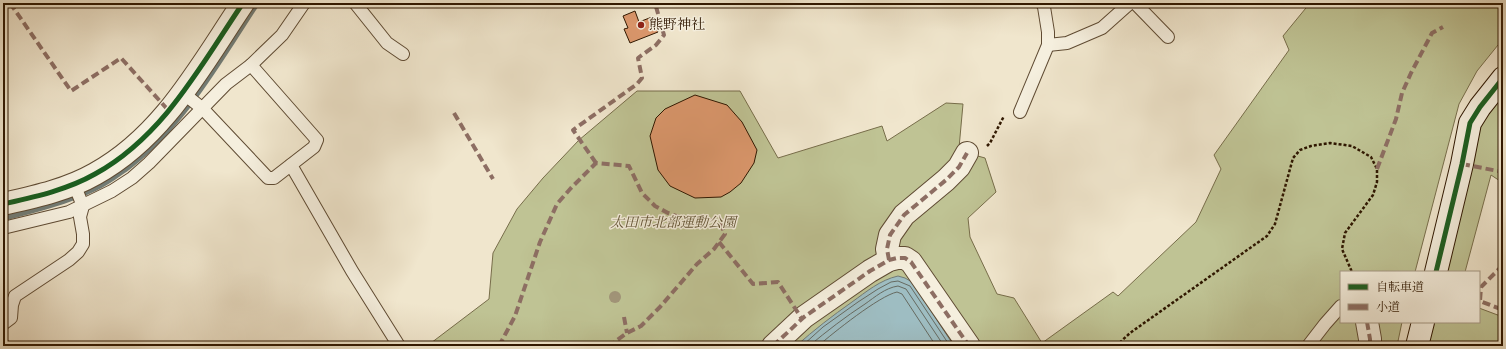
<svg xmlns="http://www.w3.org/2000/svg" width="1506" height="349" font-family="'Old Standard TT','Noto Serif JP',serif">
<rect width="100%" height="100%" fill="#f0e6cd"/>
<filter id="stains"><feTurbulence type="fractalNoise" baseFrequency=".005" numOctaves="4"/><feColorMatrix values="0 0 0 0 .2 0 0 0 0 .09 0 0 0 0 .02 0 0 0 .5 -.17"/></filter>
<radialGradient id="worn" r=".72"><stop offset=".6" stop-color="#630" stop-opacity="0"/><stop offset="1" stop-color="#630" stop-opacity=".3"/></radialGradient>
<!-- green -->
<g fill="#bfc394" stroke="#776d4a">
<polygon points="1310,3 1503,3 1503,41 1498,45 1477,71 1459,104 1415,272 1341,272 1341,322 1402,322 1397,346 427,346 489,299 493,253 517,209 543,178 579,140 637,91 740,91 778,158 882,126 887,141 946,103 963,104 959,148 967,153 985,158 996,192 968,218 970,237 997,294 1014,298 1042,343 1113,292 1118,296 1196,222 1221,169 1214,155 1289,50 1283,36"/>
<polygon points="1503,84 1503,183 1491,175 1465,272 1444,272 1476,118"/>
<polygon points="1479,308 1503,317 1503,346 1426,346 1432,322 1479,322"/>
</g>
<!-- water -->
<path fill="#9ebdc2" stroke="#727b74" d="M898,276l7,2 7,4 42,64h-158c18,-16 36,-30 56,-44 14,-10 28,-22 46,-26z"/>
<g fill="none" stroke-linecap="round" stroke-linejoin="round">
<!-- shore -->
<g stroke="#666a61" stroke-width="1">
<polyline points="802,346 823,327 858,302 878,289 891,282 898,281 910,286 950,346"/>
<path d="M809,346c18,-15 36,-29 56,-42 10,-7 20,-16 33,-18l8,3 38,57"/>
<path d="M818,346c15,-13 61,-50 79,-54l5,2 34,52"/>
</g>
<!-- stream -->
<path stroke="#727b74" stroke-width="6" d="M3,218c32,-8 63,-16 92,-30 12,-5 23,-14 33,-21 56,-43 91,-106 129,-164"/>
</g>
<!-- building -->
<g fill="#db976c" stroke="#2f1700">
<polygon points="635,11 639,22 652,17 658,32 630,43 624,29 628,28 623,16"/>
<polygon points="695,95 727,105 742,122 757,150 754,163 741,183 730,192 721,197 695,198 670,186 658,170 650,136 656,118 665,109"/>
</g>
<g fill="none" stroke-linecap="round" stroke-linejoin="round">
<defs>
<g id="lane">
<polyline points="355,3 387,43 403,54"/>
<polyline points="1135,3 1168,37"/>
<polyline points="1048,45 1067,43 1102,28 1130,3"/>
<polyline points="183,93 203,109 268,178 274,178 314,147 317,140 251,65"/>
<polyline points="1020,112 1048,45 1048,32 1044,7 1042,3"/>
<polyline points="291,165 352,271 399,346"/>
<polyline points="3,228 69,212 112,191 132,178 149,163 226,84 251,65 282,35 304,3"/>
<polyline points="3,324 11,318 12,305 15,296 69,260 78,252 83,244 83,234 80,217 83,206 74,184"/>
<polyline points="3,345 4,346"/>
<polyline points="1308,346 1325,324 1341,306"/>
</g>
<g id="street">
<path d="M3,204c31,-7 64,-14 92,-30 69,-38 106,-109 148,-171"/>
<polyline points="889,260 887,249 890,235 904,215 946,180 959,167 967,153"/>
<polyline points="1367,322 1370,339 1370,346"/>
<polyline points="773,346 804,317 870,271 889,260 897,258 905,258 911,262 969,346"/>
</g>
<g id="secondary">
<polyline points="1436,272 1462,164 1470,123 1480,107 1503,78"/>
<polyline points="1417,346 1423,322"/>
</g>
</defs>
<!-- lane casing -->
<use href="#lane" stroke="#5f4b33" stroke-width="14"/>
<!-- street casing -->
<use href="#street" stroke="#5f4b33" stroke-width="24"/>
<!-- secondary casing -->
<use href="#secondary" stroke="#2f1700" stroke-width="24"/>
<!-- path -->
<g stroke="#2f1700" stroke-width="2.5" stroke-dasharray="3 2" stroke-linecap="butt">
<polyline points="987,146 990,143 1004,116"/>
<polyline points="1116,346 1130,333 1267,236 1275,224 1293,158 1300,150 1311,146 1330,143 1352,146 1371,157 1377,169 1377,182 1373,195 1345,233 1342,249 1352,272"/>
</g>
<!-- lane -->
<use href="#lane" stroke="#f5efde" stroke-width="12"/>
<!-- street -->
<use href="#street" stroke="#f5efde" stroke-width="22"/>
<!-- secondary -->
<use href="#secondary" stroke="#f5efde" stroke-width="22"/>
<!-- quiet -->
<g stroke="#8d6e63" stroke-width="4" stroke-dasharray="8 4" stroke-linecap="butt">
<polyline points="10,3 71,91 121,58 169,111"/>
<polyline points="722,3 723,5"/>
<polyline points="454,113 493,179"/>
<polyline points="596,163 573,130 637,84 642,78 638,58 656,45 664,35 655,3"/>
<polyline points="1462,164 1503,172"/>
<polyline points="1377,169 1396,119 1402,93 1411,73 1432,33 1443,27"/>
<polyline points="719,242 753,284 778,282 802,319"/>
<polyline points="889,260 887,249 890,235 904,215 946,180 959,167 967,153"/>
<polyline points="1503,265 1481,287 1480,301 1503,310"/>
<polyline points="624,317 627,333"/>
<polyline points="1367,322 1370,339 1370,346"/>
<polyline points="499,346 515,316 540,242 557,204 571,188 596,163 629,166 642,193 655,206 668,213 688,220 713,220 721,225 725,234 714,249 697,264 660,307 641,326 627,333 609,346"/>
<polyline points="773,346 804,317 870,271 889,260 897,258 905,258 911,262 969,346"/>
</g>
<defs>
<g id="cycleway">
<path d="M3,204c31,-7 64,-14 92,-30 69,-38 106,-109 148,-171"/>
<polyline points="1436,272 1462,164 1470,123 1480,107 1503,78"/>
</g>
</defs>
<!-- cycleway casing -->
<use href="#cycleway" stroke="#f5efde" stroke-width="8"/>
<!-- cycleway -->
<use href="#cycleway" stroke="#1b5e20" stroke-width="5"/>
</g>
<!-- trees -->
<circle fill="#a19579" cx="615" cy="297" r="6"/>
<!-- markers -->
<circle fill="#8f2418" stroke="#f5efde" stroke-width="1.5" cx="641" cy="25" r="4"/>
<g text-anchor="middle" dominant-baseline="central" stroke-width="3" stroke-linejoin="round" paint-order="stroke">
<!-- poi labels -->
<g font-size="14" fill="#2f1700" stroke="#f5efde" text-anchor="start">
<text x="649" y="25">熊野神社</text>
</g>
<!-- park labels -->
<g font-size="14" font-style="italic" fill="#615334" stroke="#f5efde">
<text x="673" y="223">太田市北部運動公園</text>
</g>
</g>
<!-- margin -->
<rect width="1506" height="349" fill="none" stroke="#f0e6cd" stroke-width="16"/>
<rect x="4" y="4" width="1498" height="341" fill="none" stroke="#2f1700" stroke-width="2"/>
<rect x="8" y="8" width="1490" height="333" fill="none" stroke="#2f1700"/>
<!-- legend -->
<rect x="1340" y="271" width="140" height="52" fill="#f5efde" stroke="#a69985"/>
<rect x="1348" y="284" width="20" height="6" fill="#1b5e20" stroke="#a69985"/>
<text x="1376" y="291" font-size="12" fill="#2f1700">自転車道</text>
<rect x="1348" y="304" width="20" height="6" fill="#8d6e63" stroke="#a69985"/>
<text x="1376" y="311" font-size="12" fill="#2f1700">小道</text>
<rect width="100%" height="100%" filter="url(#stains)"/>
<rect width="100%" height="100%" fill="url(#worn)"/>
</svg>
